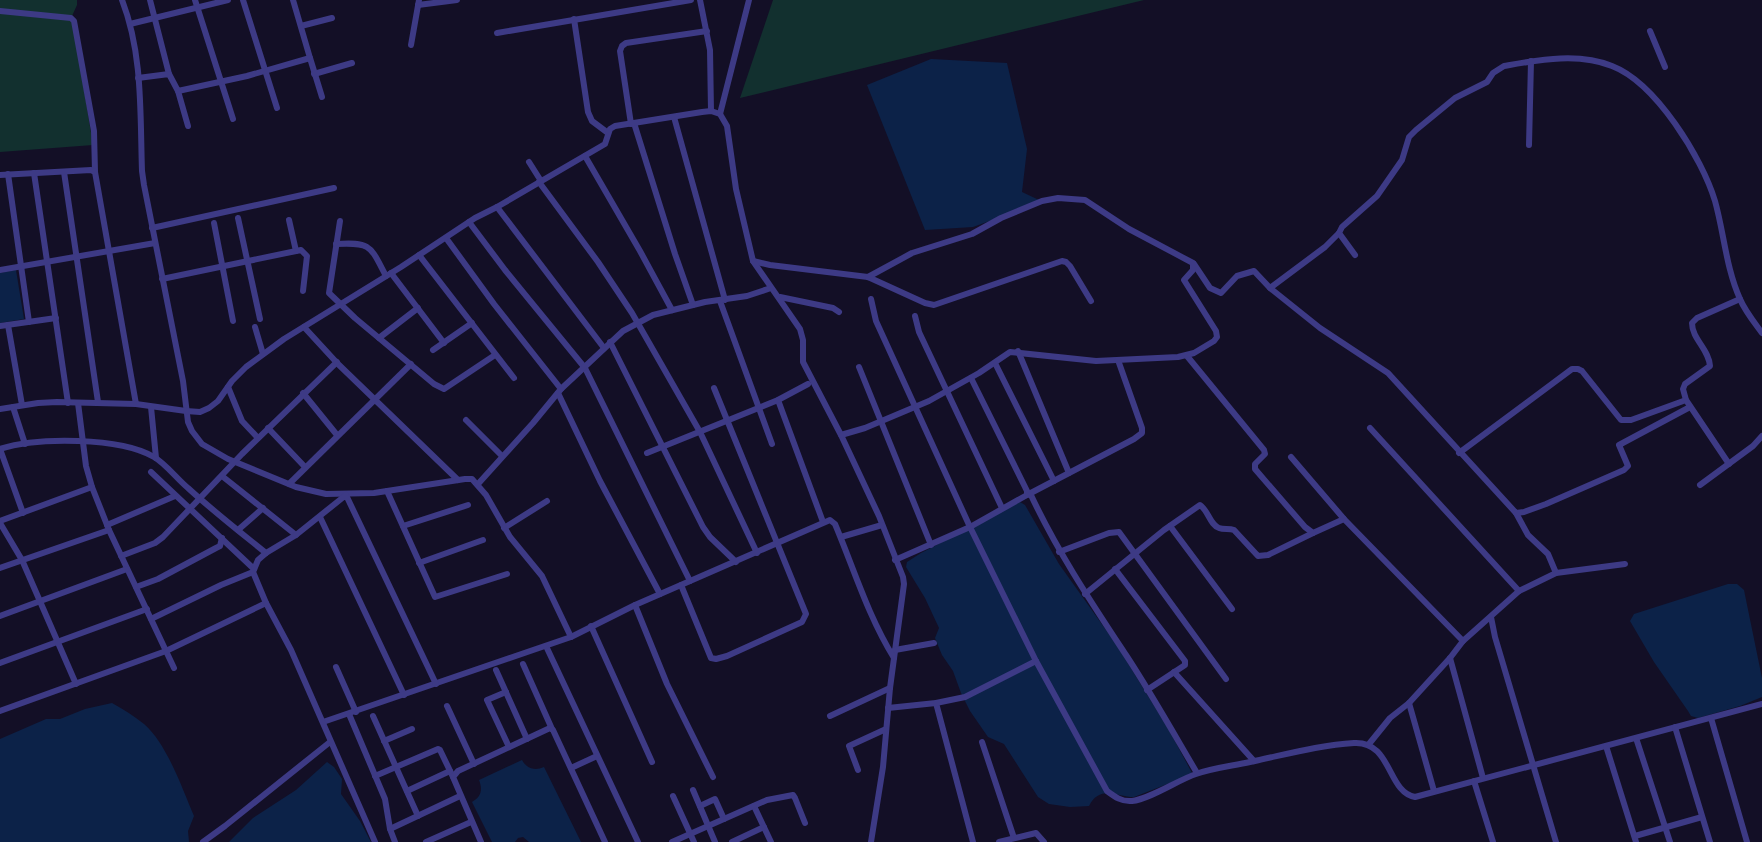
<svg xmlns="http://www.w3.org/2000/svg" width="1762" height="842" font-family="'Noto Sans',sans-serif">
<rect width="100%" height="100%" fill="#130f26"/>
<!-- green -->
<g fill="#12302f">
<polygon points="0,0 77,0 77,5 72,16 93,145 0,152"/>
<polygon points="773,0 1144,0 740,98"/>
</g>
<!-- water -->
<g fill="#0c2248">
<polygon points="931,59 1007,63 1027,149 1022,192 1039,200 1037,204 973,227 925,230 867,85"/>
<polygon points="16,270 24,319 0,323 0,273"/>
<path d="M1020,502l5,3 34,59 57,80 53,86 23,43 -4,3 -54,21c-17,0 -34,-13 -45,9l-19,1 -21,-3 -11,-7 -34,-53 -16,-7 -18,-26 -9,-18 -8,-22 -11,-16 -7,-17 4,-10 -14,-30 -19,-31 1,-5 14,-9z"/>
<polygon points="1728,584 1737,584 1744,590 1745,595 1762,678 1762,697 1740,706 1698,718 1691,716 1688,711 1654,662 1630,621 1634,614"/>
<path d="M112,703c11,6 22,13 32,21 23,20 38,64 50,92l-6,15 1,11h-189v-103l46,-20h14l25,-10z"/>
<path d="M522,760c5,9 13,11 22,7l37,75h-52l-6,-5 -5,1 -3,4h-23l-20,-40c9,-5 11,-12 7,-22z"/>
<polygon points="327,762 334,767 342,779 341,794 360,821 371,842 229,842 253,818 296,790"/>
</g>
<g fill="none" stroke-linecap="round" stroke-linejoin="round">
<!-- street -->
<g stroke="#3d3a85" stroke-width="6">
<path d="M122,0c21,54 18,113 20,171l2,14 39,196 5,41 4,9 10,13 26,15 68,28 30,7 48,-1 91,-14h7l14,16 24,42 32,39 29,61"/>
<polyline points="150,0 169,74"/>
<polyline points="195,0 233,119"/>
<polyline points="243,0 277,108"/>
<polyline points="700,0 710,50 711,111"/>
<polyline points="418,5 457,0"/>
<polyline points="0,11 71,18 74,21 94,131 95,172"/>
<polyline points="574,19 588,112 592,121 608,133"/>
<polyline points="130,24 228,0"/>
<polyline points="301,26 332,18"/>
<polyline points="1650,31 1665,67"/>
<polyline points="497,33 691,0"/>
<polyline points="411,45 419,0"/>
<polyline points="310,58 322,97"/>
<polyline points="314,74 352,63"/>
<polyline points="138,78 169,74 178,91 247,76 310,58 293,0"/>
<polyline points="178,91 188,126"/>
<polyline points="720,114 749,0"/>
<polyline points="674,117 725,300"/>
<polyline points="634,123 675,254 693,305"/>
<polyline points="631,124 620,51 622,46 626,43 707,31"/>
<polyline points="1529,145 1531,61"/>
<polyline points="585,156 640,251 672,310"/>
<polyline points="529,162 541,181"/>
<polyline points="64,172 98,402"/>
<polyline points="34,173 68,403"/>
<polyline points="8,174 29,322"/>
<polyline points="0,175 91,170 95,172 136,404"/>
<polyline points="539,182 598,262 632,313 700,432 757,553"/>
<polyline points="497,207 604,348"/>
<polyline points="238,218 260,319"/>
<polyline points="289,220 296,251"/>
<polyline points="340,221 329,293 355,318 434,384 444,389 495,355"/>
<polyline points="469,222 505,270 585,368 690,581"/>
<polyline points="214,223 233,321"/>
<polyline points="152,228 334,188"/>
<polyline points="446,238 494,304 561,389"/>
<path d="M336,244c36,-2 34,2 50,32"/>
<polyline points="419,255 514,378"/>
<path d="M1355,255l-16,-22 3,-6 35,-31 25,-36 7,-23 7,-7 39,-32 32,-16 6,-9 11,-7c34,-6 74,-14 108,0 44,17 90,92 103,135 9,32 11,67 25,98 5,12 14,23 22,34"/>
<polyline points="753,261 770,265 868,277 925,303 934,305 1062,261 1066,262 1070,266 1091,301"/>
<polyline points="1194,264 1210,288 1221,293 1237,276 1254,271 1270,288 1320,328 1388,373 1516,513 1524,512 1546,504 1624,470 1628,466 1619,445 1690,407"/>
<polyline points="0,270 155,243"/>
<polyline points="391,273 444,343"/>
<polyline points="162,279 301,250 307,256 303,291"/>
<polyline points="1270,288 1325,247 1339,233"/>
<polyline points="780,297 833,308 839,312"/>
<path d="M871,299l5,22 94,206 66,134 71,130c8,6 15,11 25,10 18,-2 46,-21 64,-27 17,-6 36,-8 54,-12 34,-7 69,-17 104,-19 38,-2 33,49 61,54l347,-93"/>
<polyline points="720,301 772,444"/>
<polyline points="915,316 919,332 1002,508"/>
<polyline points="8,325 22,405"/>
<polyline points="0,326 56,318"/>
<polyline points="255,327 263,354"/>
<polyline points="304,327 338,364 458,480"/>
<polyline points="379,338 418,308"/>
<polyline points="610,342 703,527 710,537 736,562"/>
<polyline points="433,350 472,323"/>
<polyline points="1018,351 1069,473"/>
<polyline points="1187,356 1264,450 1265,454 1255,464 1255,469 1305,527 1313,533 1344,519"/>
<polyline points="995,363 1054,481"/>
<polyline points="859,367 931,545"/>
<polyline points="228,387 242,421 258,438"/>
<polyline points="303,393 337,435"/>
<polyline points="558,393 600,481 660,594"/>
<polyline points="778,400 823,522"/>
<polyline points="78,403 86,466 92,487 109,530 174,668"/>
<polyline points="13,407 25,444"/>
<polyline points="151,407 156,458"/>
<polyline points="0,409 38,403 57,402 136,404 186,411 200,412 209,408 218,401 232,381 246,367 284,339 401,267 475,218 497,207 605,144 610,129 615,126 702,112 711,111 720,114 727,126 736,189 753,261 800,329 803,340 803,362 841,435 879,516 903,577 904,584 890,688 883,767 871,842"/>
<polyline points="466,420 502,456"/>
<polyline points="268,428 305,467"/>
<polyline points="1370,428 1519,591"/>
<polyline points="841,435 865,428 929,401 979,373 1010,352 1096,361 1178,357 1194,353 1214,341 1217,337 1216,331 1184,280 1193,270 1193,263 1129,229 1085,200 1058,198 1042,201 1001,218 972,234 912,253 868,277"/>
<path d="M0,449c37,-12 120,-12 154,8 12,7 23,22 34,31 25,23 52,44 78,65"/>
<polyline points="0,449 23,513"/>
<polyline points="647,453 778,400 808,384"/>
<polyline points="1459,453 1572,369 1578,369 1582,371 1621,420 1631,420 1686,400"/>
<polyline points="1291,457 1344,519 1463,641"/>
<path d="M1729,464l-43,-64 -3,-11 2,-5 25,-18c-1,-17 -18,-27 -18,-43l5,-5 43,-19"/>
<polyline points="151,472 254,569"/>
<polyline points="222,476 296,535"/>
<polyline points="289,484 411,364"/>
<polyline points="478,484 533,423 561,389 623,331 653,315 705,302 747,296 771,288"/>
<polyline points="1700,485 1753,446 1762,436"/>
<polyline points="387,491 435,597 507,574"/>
<path d="M1030,493c27,58 61,109 96,162 25,38 48,79 71,118"/>
<polyline points="1027,495 1134,439 1142,433 1142,428 1118,360"/>
<polyline points="1516,513 1528,535 1548,554 1556,573"/>
<polyline points="320,517 404,695"/>
<polyline points="0,521 92,487"/>
<polyline points="0,523 22,560 76,684"/>
<polyline points="107,525 175,496"/>
<polyline points="403,526 468,505"/>
<polyline points="1170,526 1232,609"/>
<polyline points="504,528 547,501"/>
<polyline points="238,530 263,508"/>
<polyline points="841,537 882,525"/>
<polyline points="1059,552 1109,533 1119,532 1226,679"/>
<polyline points="121,556 155,543 163,537 242,454 337,362"/>
<polyline points="895,560 970,527 1027,495 1027,491 971,378"/>
<polyline points="419,563 483,540"/>
<polyline points="0,568 109,530"/>
<polyline points="1115,569 1185,661 1185,665 1182,667 1147,690"/>
<polyline points="681,585 711,658 716,659 727,656 802,622 806,614 714,388"/>
<polyline points="136,587 158,579 216,548 220,546 222,538"/>
<path d="M1085,594l79,-64 36,-25c8,5 10,20 19,23 5,2 10,0 15,2l24,26 10,-1 45,-22"/>
<polyline points="635,605 667,684 713,777"/>
<polyline points="0,616 127,569"/>
<polyline points="1491,617 1495,637 1556,842"/>
<polyline points="151,619 221,585 253,572"/>
<polyline points="591,626 652,762"/>
<polyline points="546,646 638,842"/>
<polyline points="895,650 934,643"/>
<polyline points="1450,658 1483,778"/>
<polyline points="0,663 147,609"/>
<polyline points="523,664 552,729"/>
<polyline points="336,667 356,712"/>
<polyline points="496,670 527,739"/>
<polyline points="1174,672 1254,761"/>
<polyline points="506,692 487,700 509,747"/>
<polyline points="936,703 973,842"/>
<polyline points="1409,703 1434,791"/>
<polyline points="447,706 474,764"/>
<polyline points="888,708 936,703 965,697 1036,661"/>
<polyline points="0,711 166,651 266,603"/>
<polyline points="349,714 385,799 390,829 395,842"/>
<polyline points="373,716 418,816"/>
<polyline points="830,716 890,688"/>
<polyline points="1711,718 1747,842"/>
<path d="M323,722l248,-85 64,-32 195,-85 5,4c19,45 33,92 59,134"/>
<polyline points="1675,727 1710,842"/>
<polyline points="1636,738 1670,842"/>
<polyline points="384,741 412,729"/>
<polyline points="982,742 1014,838"/>
<polyline points="1369,744 1390,718 1409,703 1450,658 1463,641 1519,591 1556,573 1625,564"/>
<polyline points="1606,746 1636,842"/>
<polyline points="571,768 597,756"/>
<polyline points="858,770 849,746 886,729"/>
<polyline points="375,776 438,749 440,750 453,777"/>
<polyline points="1474,781 1493,842"/>
<polyline points="693,790 715,842"/>
<polyline points="407,791 450,771"/>
<polyline points="673,796 694,842"/>
<polyline points="700,806 715,799 724,819"/>
<polyline points="754,806 771,842"/>
<polyline points="390,829 460,796"/>
<polyline points="1635,836 1702,817"/>
<polyline points="203,842 225,826 330,742"/>
<polyline points="375,842 291,650 266,603 253,572 258,560 266,553 296,535 346,495 436,684"/>
<polyline points="426,842 471,822"/>
<polyline points="481,842 453,777 458,771 550,728 553,730 605,842"/>
<polyline points="672,842 767,800 793,795 795,798 805,823"/>
<polyline points="732,842 764,827"/>
<polyline points="999,842 1036,833 1044,842"/>
</g>
</g>
</svg>
